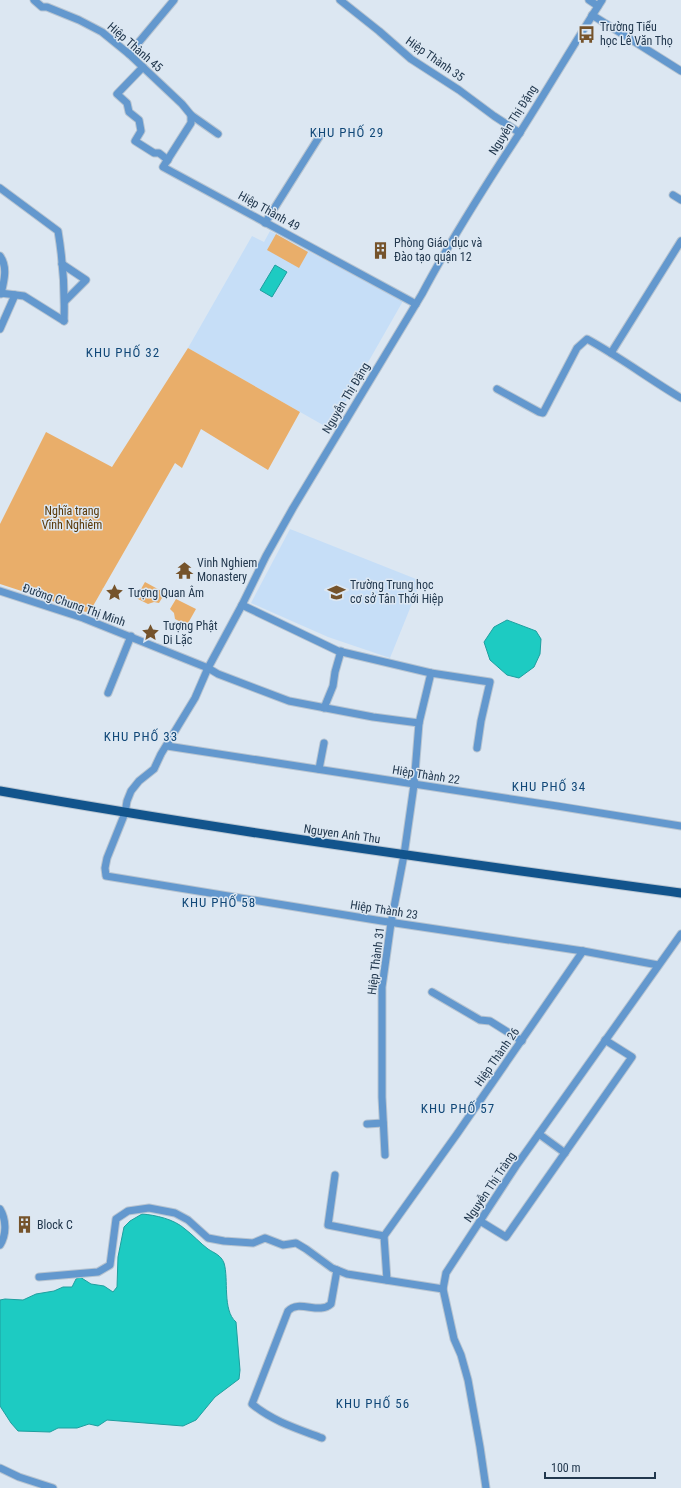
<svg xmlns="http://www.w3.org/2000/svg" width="681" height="1488" font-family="'Roboto Condensed',sans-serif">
<rect width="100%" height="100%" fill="#dce7f2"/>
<!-- built -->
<g fill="#c6def7">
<polygon points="270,231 403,301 330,429 188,348 252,236 264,242"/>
<polygon points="290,529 421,581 390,658 328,637 251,603"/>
</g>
<!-- green -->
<g fill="#e9ae6a">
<polygon points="276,234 308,252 299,268 267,250"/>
<polygon points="188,348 300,412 268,470 201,429 182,468 175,463 89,613 0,584 0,524 46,432 112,467"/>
<polygon points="145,582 165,593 159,603 154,602 148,604 138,599 137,596"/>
<polygon points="176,599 196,609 187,625 175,619 174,613 170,609"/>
</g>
<!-- water -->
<g fill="#1dcbc2" stroke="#1e9f9f">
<polygon points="275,265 287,272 272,297 260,290"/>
<polygon points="507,620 536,631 541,639 540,654 534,667 519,678 507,675 490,660 484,642 494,627"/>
<path d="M142,1214c13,1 32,5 43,15 8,6 15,14 23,20 6,4 13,6 16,14 5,16 -2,47 12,59l4,48 -1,9 -24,18 -19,23 -13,6 -76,-6 -9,6 -9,-2 -12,4h-19l-8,4 -32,-1 -7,-8 -11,-17v-106l5,-1 18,1 13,-6 18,-3 9,-4h9l4,-8 4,-2 11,7 13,2 9,6 4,-5 1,-30 6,-30 6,-6z"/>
</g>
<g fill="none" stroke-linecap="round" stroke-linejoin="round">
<defs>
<g id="minor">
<polyline points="34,0 42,7 47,7 79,20 102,32 129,54 182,104 191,115 218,134"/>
<polyline points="340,0 379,31 411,59 459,90 494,116 520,133"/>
<polyline points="589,0 598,6"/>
<path d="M602,0c-28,44 -55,90 -83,134 -34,52 -68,105 -97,160l-129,214 -27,48 -24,49 -34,63 -13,30 -34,56 -7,15 -15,12 -8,10 -4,10 -2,12 -18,45 -2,10 1,8 276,45 201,30 75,14"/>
<polyline points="592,15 681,71"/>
<polyline points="129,54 174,0"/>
<polyline points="143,67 117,94 127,103 129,112 139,120 141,131 135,141 154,153 159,153 168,160"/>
<polyline points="191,115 191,123 163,167 416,304"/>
<path d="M0,188l58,43c5,30 7,60 6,90"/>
<polyline points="673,195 681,200"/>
<polyline points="265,223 321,134"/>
<path d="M0,256c8,11 4,25 1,38"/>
<polyline points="62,264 86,280 65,301"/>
<polyline points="0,293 24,296 64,321"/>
<polyline points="0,329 15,295"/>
<polyline points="611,353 681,241"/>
<path d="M497,389l42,23 4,1 34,-65 10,-9c33,18 62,40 94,59"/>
<polyline points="0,591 83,618 208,668 218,674 289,701 373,717 419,723"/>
<polyline points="242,605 338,651 431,673 490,682 481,721 477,748"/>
<polyline points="108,693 131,636"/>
<polyline points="324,708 333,686 335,672 341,651"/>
<path d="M167,746c172,26 343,52 514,80"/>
<polyline points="319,769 324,743"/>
<polyline points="432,992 480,1020 490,1021 522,1041"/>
<polyline points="367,1124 383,1123"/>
<polyline points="539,1134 565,1153"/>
<polyline points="385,1155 382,1097 382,987 391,923 404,855 414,785 419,723 431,673"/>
<polyline points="335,1175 328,1225 384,1236"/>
<path d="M0,1209c6,10 7,25 0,36"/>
<polyline points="480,1221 506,1237 632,1057 605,1040"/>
<polyline points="39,1277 98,1272 110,1265 116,1219 128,1211 149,1208 175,1213 188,1220 208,1238 224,1241 253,1243 265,1238 283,1245 296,1243 306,1249 332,1268 347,1274 443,1289"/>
<polyline points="387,1280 384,1236 457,1134 583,951"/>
<path d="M322,1438c-24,-9 -50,-17 -70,-34l36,-93c11,-12 31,4 43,-7l6,-34"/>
<polyline points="0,1468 19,1477 53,1488"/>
<polyline points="486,1488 480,1447 468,1380 461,1355 454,1339 443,1289 446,1273 516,1166 681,934"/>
</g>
<path id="major" d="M0,791c226,40 454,71 681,102"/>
</defs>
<!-- minor casing -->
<use href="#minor" stroke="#b7c4d1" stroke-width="9"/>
<!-- major casing -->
<use href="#major" stroke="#b7c4d1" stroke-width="11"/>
<!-- minor -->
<use href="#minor" stroke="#6398ce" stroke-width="7"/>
<!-- major -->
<use href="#major" stroke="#12548c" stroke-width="9"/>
</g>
<!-- icons -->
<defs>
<symbol id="bus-bare" viewBox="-9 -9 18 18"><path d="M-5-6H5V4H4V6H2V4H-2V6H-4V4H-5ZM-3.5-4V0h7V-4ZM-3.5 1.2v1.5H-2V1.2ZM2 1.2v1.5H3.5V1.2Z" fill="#75532b" stroke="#dce7f2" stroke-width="2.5" paint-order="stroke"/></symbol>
<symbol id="building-bare" viewBox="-9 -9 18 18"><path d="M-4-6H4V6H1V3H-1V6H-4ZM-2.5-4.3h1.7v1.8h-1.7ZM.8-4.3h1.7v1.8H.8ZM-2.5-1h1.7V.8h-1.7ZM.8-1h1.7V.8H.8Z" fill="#75532b" stroke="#dce7f2" stroke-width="2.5" paint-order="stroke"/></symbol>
<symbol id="temple-bare" viewBox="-9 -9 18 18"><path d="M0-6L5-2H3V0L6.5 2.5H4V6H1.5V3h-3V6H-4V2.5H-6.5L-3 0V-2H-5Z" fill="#75532b" stroke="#dce7f2" stroke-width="2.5" paint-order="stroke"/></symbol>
<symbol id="school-bare" viewBox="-9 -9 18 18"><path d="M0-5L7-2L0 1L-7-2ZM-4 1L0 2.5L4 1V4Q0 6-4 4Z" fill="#75532b" stroke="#dce7f2" stroke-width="2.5" paint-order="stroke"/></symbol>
<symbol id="sight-bare" viewBox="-9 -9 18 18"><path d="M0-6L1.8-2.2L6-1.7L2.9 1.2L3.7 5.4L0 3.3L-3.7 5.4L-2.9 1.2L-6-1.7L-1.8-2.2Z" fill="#75532b" stroke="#dce7f2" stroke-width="2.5" paint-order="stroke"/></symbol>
</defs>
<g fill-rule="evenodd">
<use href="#bus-bare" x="574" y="22" width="25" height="25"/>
<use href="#building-bare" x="368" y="238" width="25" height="25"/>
<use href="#temple-bare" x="172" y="558" width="25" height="25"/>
<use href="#school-bare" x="324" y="580" width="25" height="25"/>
<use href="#sight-bare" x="102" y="580" width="25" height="25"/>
<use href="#sight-bare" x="138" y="620" width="25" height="25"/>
<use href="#building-bare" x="12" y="1212" width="25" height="25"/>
</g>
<g text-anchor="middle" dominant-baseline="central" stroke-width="3" stroke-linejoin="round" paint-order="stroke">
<!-- poi labels -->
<g font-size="12" fill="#22384e" stroke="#dce7f2" text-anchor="start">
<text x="600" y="27">Trường Tiểu<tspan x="600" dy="14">học Lê Văn Thọ</tspan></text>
<text x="394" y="243">Phòng Giáo dục và<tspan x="394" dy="14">Đào tạo quận 12</tspan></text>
<text x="197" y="563">Vinh Nghiem<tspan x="197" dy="14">Monastery</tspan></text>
<text x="350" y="585">Trường Trung học<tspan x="350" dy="14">cơ sở Tân Thới Hiệp</tspan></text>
<text x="128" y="593">Tượng Quan Âm</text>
<text x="163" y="626">Tượng Phật<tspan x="163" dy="14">Di Lặc</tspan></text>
<text x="37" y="1225">Block C</text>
</g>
<!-- street labels -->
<g font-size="12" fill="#22384e" stroke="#dce7f2">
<text transform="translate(135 47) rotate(41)">Hiệp Thành 45</text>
<text transform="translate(435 59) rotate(35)">Hiệp Thành 35</text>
<text transform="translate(513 120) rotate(-58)">Nguyễn Thị Đặng</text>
<text transform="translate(269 211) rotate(29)">Hiệp Thành 49</text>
<text transform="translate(346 398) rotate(-59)">Nguyễn Thị Đặng</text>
<text transform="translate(74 605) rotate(19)">Đường Chung Thị Minh</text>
<text transform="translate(426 775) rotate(9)">Hiệp Thành 22</text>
<text transform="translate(342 834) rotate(8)">Nguyen Anh Thu</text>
<text transform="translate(384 910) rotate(9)">Hiệp Thành 23</text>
<text transform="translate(376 961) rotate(-83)">Hiệp Thành 31</text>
<text transform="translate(497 1057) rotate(-55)">Hiệp Thành 26</text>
<text transform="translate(490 1187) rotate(-56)">Nguyễn Thị Tràng</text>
</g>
<!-- park labels -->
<g font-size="12" fill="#593807" stroke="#dce7f2">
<text x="72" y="511">Nghĩa trang<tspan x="72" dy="14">Vĩnh Nghiêm</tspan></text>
</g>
<!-- neighbourhood labels -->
<g font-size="13" letter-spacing="1" fill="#114878" stroke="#dce7f2">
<text x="347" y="132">KHU PHỐ 29</text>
<text x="123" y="352">KHU PHỐ 32</text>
<text x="141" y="736">KHU PHỐ 33</text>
<text x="549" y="786">KHU PHỐ 34</text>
<text x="219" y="902">KHU PHỐ 58</text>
<text x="458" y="1108">KHU PHỐ 57</text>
<text x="373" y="1403">KHU PHỐ 56</text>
</g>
</g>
<!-- scale -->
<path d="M545 1472v6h110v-6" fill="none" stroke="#22384e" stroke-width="2"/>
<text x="551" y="1472" font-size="12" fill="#22384e" stroke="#dce7f2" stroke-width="3" paint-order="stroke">100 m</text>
</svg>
